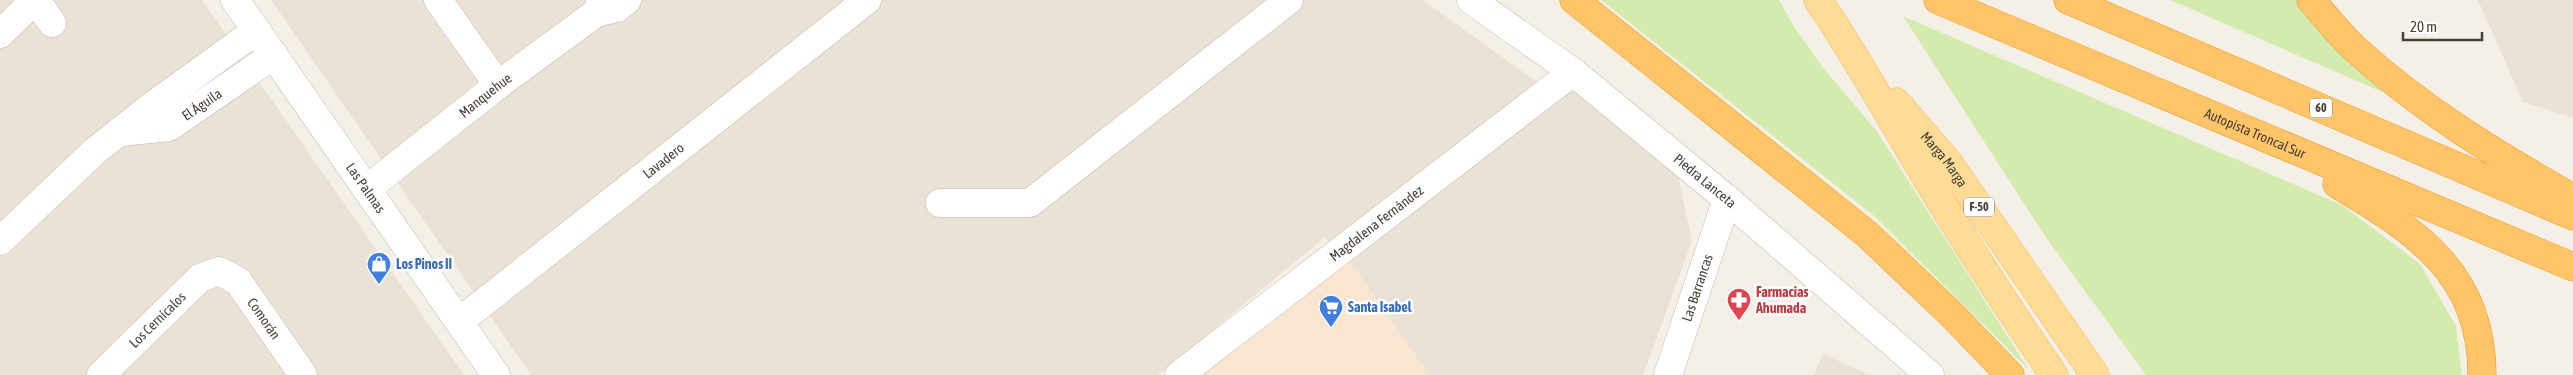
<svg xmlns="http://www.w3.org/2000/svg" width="2573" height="375" font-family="'Asap Condensed',sans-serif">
<rect width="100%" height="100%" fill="#f5f0e7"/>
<!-- residential -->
<g fill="#e9e2d5">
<polygon points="0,0 202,0 464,375 0,375"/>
<polygon points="271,0 1423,0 1534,80 1582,95 1678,175 1692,241 1643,375 1429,375 1346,256 1324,238 1158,375 531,375"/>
<polygon points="2478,0 2573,0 2573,118 2523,102"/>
<polygon points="1823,354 1870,375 1814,375"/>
</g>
<!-- commercial -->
<polygon fill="#f8e6d1" points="1346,256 1429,375 1189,375"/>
<!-- green -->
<g fill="#d3ecad">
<polygon points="1601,0 1779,0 1795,28 1823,68 1876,130 2029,370 1873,215"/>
<polygon points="2170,0 2297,0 2394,97"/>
<polygon points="1903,16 2342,205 2420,264 2456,326 2462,375 2146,375 2045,236"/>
</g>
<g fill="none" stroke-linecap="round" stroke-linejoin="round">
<defs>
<g id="minor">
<polyline points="36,0 52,23"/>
<polyline points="438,0 498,85"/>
<polyline points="596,13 617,8 627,0"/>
<polyline points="0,34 35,0"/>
<path id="s1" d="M121,132l48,-5 105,-72"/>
<path id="s2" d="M367,189l131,-104 98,-72 6,-13"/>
<polyline points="940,203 1030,203 1289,0"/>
<polyline points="0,241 95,151 152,106 257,30"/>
<path id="s3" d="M460,321l407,-321"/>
<path id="s4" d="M101,375l99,-97 19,-7 19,10 65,94"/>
<path id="s5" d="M1179,375l394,-303"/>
</g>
<g id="tertiary">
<path id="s6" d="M235,0l261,375"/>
<path id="s7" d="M1471,0l102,72 154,127 203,176"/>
<path id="s8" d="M1668,375l59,-176"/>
</g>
<g id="primary">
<path d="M1818,0c41,60 75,123 112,184 40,65 81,129 124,191"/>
<path id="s9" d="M1896,102l52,60 147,213"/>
</g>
<g id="motorway">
<polyline points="1574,0 1868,235 1952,315 2010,375"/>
<path id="s10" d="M1938,0l635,267"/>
<polyline points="2068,0 2573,216"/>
<path d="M2311,0c14,16 28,34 43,48 66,60 142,107 219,150"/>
<path d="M2337,184c79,47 145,89 145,191"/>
</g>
</defs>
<!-- minor casing -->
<use href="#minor" stroke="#c4baac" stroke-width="29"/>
<!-- tertiary casing -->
<use href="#tertiary" stroke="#c4baac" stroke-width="29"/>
<!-- primary casing -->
<use href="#primary" stroke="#edba5d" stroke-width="29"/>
<!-- motorway casing -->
<use href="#motorway" stroke="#e99a2d" stroke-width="29"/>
<!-- minor -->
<use href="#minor" stroke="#fff" stroke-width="28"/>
<!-- tertiary -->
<use href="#tertiary" stroke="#fff" stroke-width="28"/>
<!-- primary -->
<use href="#primary" stroke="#ffdc96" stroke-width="28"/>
<!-- motorway -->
<use href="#motorway" stroke="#ffc568" stroke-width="28"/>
</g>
<!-- icons -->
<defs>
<symbol id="shop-pin" viewBox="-11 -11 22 30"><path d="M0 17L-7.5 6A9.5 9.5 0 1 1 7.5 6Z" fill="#3f7fe0" stroke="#fff"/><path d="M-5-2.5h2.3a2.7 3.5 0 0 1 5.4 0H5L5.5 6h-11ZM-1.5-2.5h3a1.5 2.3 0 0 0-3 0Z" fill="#fff"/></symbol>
<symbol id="pharmacy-pin" viewBox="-11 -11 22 30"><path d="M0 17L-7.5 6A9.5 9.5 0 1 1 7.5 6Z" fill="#e0444e" stroke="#fff"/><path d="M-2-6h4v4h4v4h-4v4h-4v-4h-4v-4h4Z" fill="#fff"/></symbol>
<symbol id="supermarket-pin" viewBox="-11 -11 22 30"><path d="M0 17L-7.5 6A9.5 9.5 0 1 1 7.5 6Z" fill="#3f7fe0" stroke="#fff"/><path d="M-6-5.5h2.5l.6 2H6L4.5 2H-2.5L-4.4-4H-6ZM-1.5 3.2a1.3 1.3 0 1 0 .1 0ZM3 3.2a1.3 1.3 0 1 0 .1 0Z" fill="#fff"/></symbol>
</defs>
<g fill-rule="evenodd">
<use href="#shop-pin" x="365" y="250" width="28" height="38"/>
<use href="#pharmacy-pin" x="1725" y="286" width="28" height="38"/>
<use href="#supermarket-pin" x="1317" y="293" width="28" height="38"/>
</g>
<g text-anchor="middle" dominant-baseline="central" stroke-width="5" stroke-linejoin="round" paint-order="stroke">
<!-- shield labels -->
<g fill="#fff" stroke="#807972" stroke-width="1">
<rect x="2310" y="98.5" width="22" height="19" rx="4"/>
<rect x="1964" y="197.5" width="30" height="19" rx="4"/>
</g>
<g font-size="12" font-weight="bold" fill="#494036">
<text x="2321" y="108">60</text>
<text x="1979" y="207">F-50</text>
</g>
<!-- street labels -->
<g font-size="14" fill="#494036" stroke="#fff">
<text stroke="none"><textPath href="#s2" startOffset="151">Manquehue</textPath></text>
<text stroke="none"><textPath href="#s1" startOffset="88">El Águila</textPath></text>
<text stroke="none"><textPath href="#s10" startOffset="344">Autopista Troncal Sur</textPath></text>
<text stroke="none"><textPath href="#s9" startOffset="75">Marga Marga</textPath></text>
<text stroke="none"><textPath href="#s3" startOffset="259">Lavadero</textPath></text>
<text stroke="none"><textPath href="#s7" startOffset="296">Piedra Lanceta</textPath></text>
<text stroke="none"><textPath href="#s6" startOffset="229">Las Palmas</textPath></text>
<text stroke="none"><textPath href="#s5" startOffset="249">Magdalena Fernández</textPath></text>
<text stroke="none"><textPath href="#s8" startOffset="92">Las Barrancas</textPath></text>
<text stroke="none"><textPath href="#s4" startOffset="79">Los Cernícalos</textPath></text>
<text stroke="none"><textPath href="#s4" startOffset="226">Comorán</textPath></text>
</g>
<!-- shop labels -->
<g font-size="14" font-weight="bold" fill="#366cbe" stroke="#fff" text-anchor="start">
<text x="396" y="264">Los Pinos II</text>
<text x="1348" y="307">Santa Isabel</text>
</g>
<!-- health labels -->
<g font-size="14" font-weight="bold" fill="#be3a42" stroke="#fff" text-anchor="start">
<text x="1756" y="292">Farmacias<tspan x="1756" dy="16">Ahumada</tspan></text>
</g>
</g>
<!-- scale -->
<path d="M2403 32v8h79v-8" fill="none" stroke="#494036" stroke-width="2.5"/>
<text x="2410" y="32" font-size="15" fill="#494036" stroke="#ffffff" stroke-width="4" paint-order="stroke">20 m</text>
</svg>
